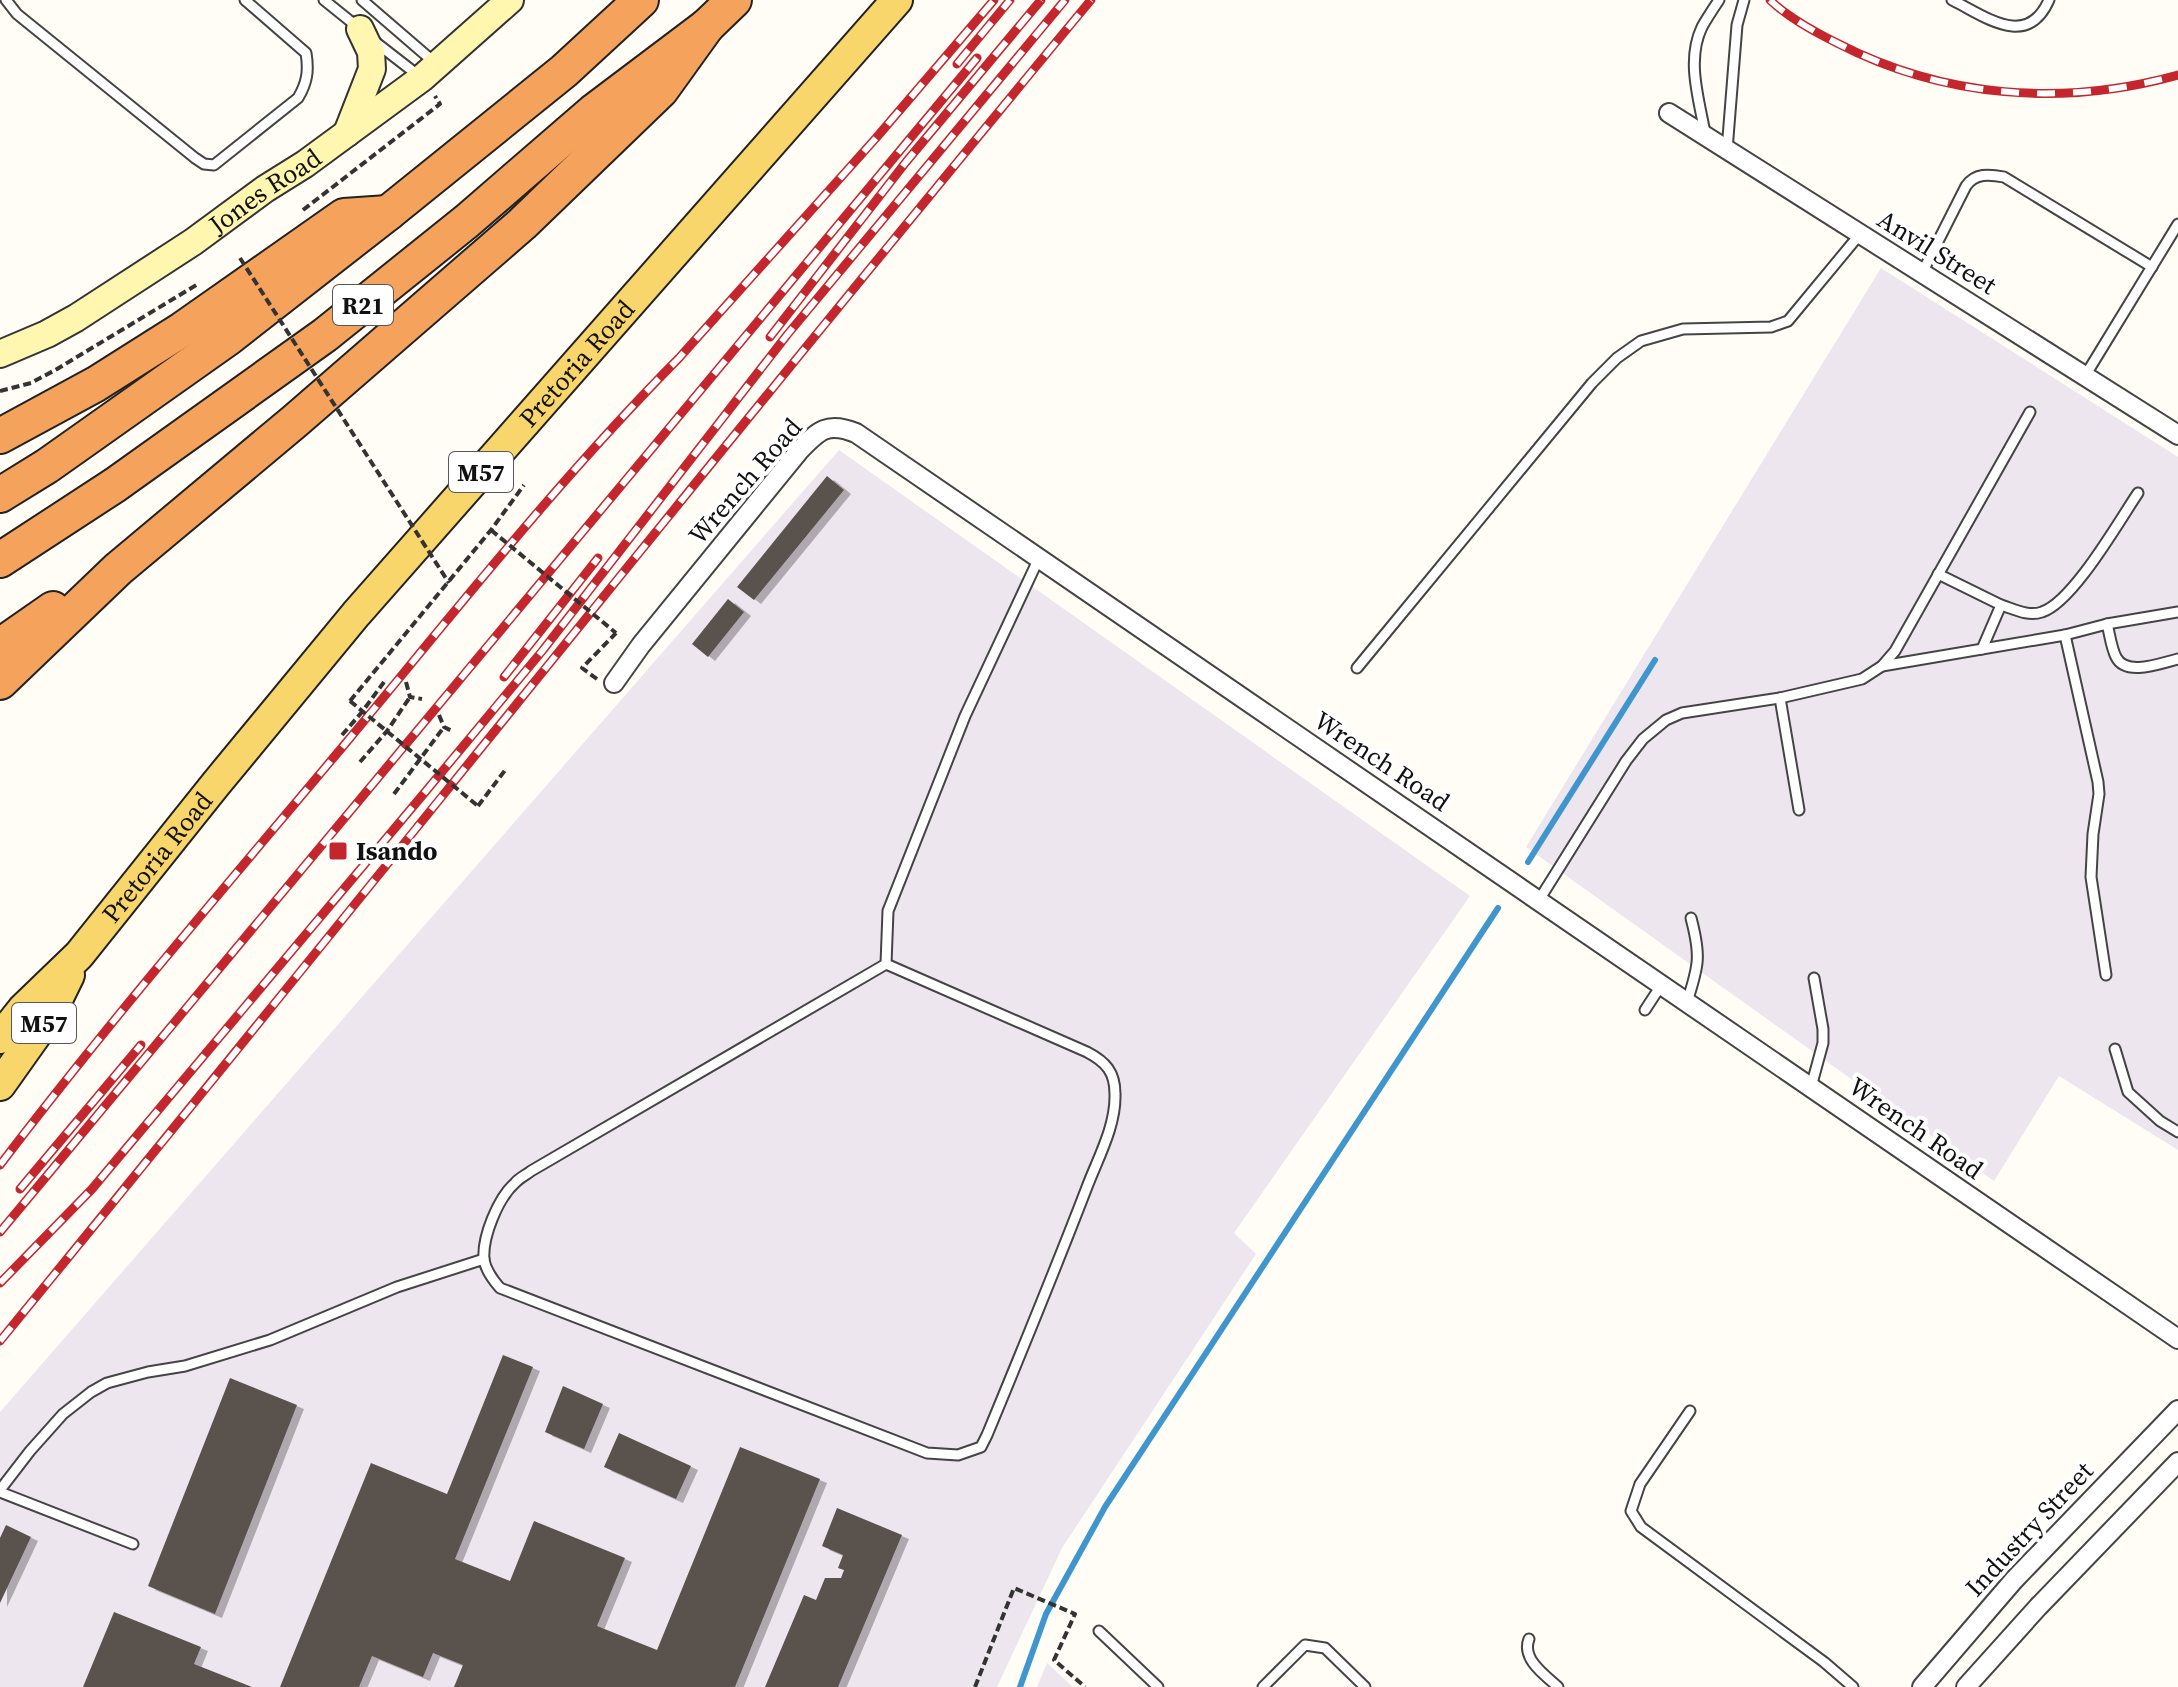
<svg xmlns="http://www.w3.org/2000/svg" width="2178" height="1687" font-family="'Source Serif 4',serif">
<defs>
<filter id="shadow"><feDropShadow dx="7" dy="4" stdDeviation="0" flood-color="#0004"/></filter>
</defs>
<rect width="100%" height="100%" fill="#fffdf5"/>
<!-- industrial -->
<g fill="#eee6ef">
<polygon points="1881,268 2178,457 2178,1150 2059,1076 1994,1181 1526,847"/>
<polygon points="839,450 1470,896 1234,1233 1256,1254 1062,1548 997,1687 0,1687 0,1412"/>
<polygon points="1047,1663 1073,1687 1037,1687"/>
</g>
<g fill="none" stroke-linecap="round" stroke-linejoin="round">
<!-- stream -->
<g stroke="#3f96cf" stroke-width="6">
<polyline points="1528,862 1655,660"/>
<polyline points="1020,1687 1046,1614 1105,1507 1498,908"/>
</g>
</g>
<!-- building -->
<g fill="#5a524d" filter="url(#shadow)">
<polygon points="827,476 844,490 754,600 737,587"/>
<polygon points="728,599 744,612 708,657 692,644"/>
<polygon points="503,1355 533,1367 455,1559 510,1581 534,1521 625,1558 597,1626 657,1650 740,1447 820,1479 735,1687 454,1687 463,1665 433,1653 423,1677 372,1656 359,1687 280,1687 371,1463 447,1494"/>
<polygon points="230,1378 297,1405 215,1614 148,1586"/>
<polygon points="563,1386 603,1404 584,1449 545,1432"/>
<polygon points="619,1433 691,1466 676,1499 604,1467"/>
<polygon points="837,1508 902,1535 838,1687 765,1687 804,1595 816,1600 825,1578 841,1578 844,1570 838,1568 843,1555 822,1546"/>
<polygon points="6,1525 31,1537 0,1603 0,1538"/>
<polygon points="114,1612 201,1647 194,1664 252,1687 83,1687"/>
</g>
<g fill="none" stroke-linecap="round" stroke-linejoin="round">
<defs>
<g id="lane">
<path d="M6,0l11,14 178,144 9,6 10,1 84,-67c9,-15 11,-27 8,-45l-61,-53"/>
<polyline points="324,0 360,29"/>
<polyline points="362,0 435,63"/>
<path d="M1952,0c33,16 75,50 97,0"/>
<polyline points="374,41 419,76"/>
<path d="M1705,133c-6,-34 -19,-73 -3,-106 5,-9 11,-18 17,-27"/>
<polyline points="1727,150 1737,25 1744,0"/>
<path d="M1922,273l44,-87c9,-13 23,-12 38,-9l148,90"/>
<polyline points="2085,376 2178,224"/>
<polyline points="1938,574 2001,605 1982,649"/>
<path d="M2001,605c13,4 27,12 41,7 31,-10 77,-91 96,-119"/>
<polyline points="2107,624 2178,612"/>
<polyline points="2065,635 2098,782 2099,794 2093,834 2091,877 2106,975"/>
<path d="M1882,666l183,-31 42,-11c3,11 4,23 9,33 10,20 45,6 62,2"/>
<polyline points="1357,668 1592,383 1617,358 1641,341 1683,329 1771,327 1788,321 1860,234"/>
<polyline points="1780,698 1799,810"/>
<polyline points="1539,900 1626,761 1643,739 1666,720 1682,713 1780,698 1862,679 1882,666 1895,651 2030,412"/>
<path d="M886,964l201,88c19,10 28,20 28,42 1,32 -17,64 -28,93 -32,83 -66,166 -100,248l-6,12 -23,8 -31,-2 -427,-165c-7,-8 -14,-17 -16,-28 -2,-23 14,-62 31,-77 4,-5 11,-8 16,-12z"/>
<polyline points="886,964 888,911 965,716 1039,558"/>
<path d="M1687,1002c12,-37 14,-46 4,-84"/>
<polyline points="1645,1010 1662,984"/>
<polyline points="2115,1049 2128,1092 2160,1121 2178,1132"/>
<polyline points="1811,1087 1823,1043 1823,1029 1814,978"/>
<polyline points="1690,1411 1640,1484 1631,1511 1641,1527 1824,1662 1853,1687"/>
<polyline points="0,1490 30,1451 63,1414 91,1392 107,1383 148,1372 185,1366 270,1340 397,1287 484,1259"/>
<polyline points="0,1492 133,1544"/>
<polyline points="1099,1631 1158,1687"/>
<path d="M1529,1639c-8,20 16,36 29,48"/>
<polyline points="1263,1687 1305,1645 1325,1648 1365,1687"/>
</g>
<g id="street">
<polyline points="1669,113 2178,435"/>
<path d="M614,683l27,-38 158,-194c19,-20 28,-30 57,-18l1322,906"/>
<polyline points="1922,1687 2014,1580 2178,1410"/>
<polyline points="1966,1687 2038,1607 2178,1462"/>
</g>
<g id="secondary">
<polyline points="347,133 372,69 371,52 360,29"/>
<path id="s1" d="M0,354l47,-20 29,-16 117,-76 72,-53 40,-25 117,-86 88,-78"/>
</g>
<g id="primary">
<path id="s2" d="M0,1038l23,-29 56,-54 136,-170 141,-171 541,-614"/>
<polyline points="0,1085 49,1016 69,975"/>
</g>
<g id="highway">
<polyline points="0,436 96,384 183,329 344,216 388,213"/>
<polyline points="0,495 47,466 228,338 388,213 564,71 641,0"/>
<polyline points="0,560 115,485 325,335 467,221 593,112 707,26 734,0"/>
<polyline points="0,646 53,609"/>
<polyline points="0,682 118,569 295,421 522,224 661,90 707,26"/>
</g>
</defs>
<!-- lane casing -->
<use href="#lane" stroke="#444" stroke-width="13"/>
<!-- street casing -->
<use href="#street" stroke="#444" stroke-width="22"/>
<!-- secondary casing -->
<use href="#secondary" stroke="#333" stroke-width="30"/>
<!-- primary casing -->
<use href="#primary" stroke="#222" stroke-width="34"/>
<!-- highway casing -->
<use href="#highway" stroke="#222" stroke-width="38"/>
<!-- path -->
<g stroke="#333" stroke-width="4" stroke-dasharray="8 4" stroke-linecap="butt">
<polyline points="303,210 440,104 435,96"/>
<polyline points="0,391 31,383 57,369 198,284"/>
<polyline points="597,679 582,668 616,633"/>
<polyline points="406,682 410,697 422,699"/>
<polyline points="350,701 491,530 524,485"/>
<polyline points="439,715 444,727 452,731"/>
<polyline points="342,735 362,712 384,682"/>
<polyline points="360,762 387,731 410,697"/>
<polyline points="394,794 444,727"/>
<polyline points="478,806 506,769"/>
<polyline points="975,1687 1014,1588 1075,1614 1054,1660 1085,1687"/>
</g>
<!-- lane -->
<use href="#lane" stroke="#fff" stroke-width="9"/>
<!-- street -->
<use href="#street" stroke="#fff" stroke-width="18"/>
<!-- secondary -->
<use href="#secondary" stroke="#fff6b0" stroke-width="26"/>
<!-- primary -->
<use href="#primary" stroke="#f9d66b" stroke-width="30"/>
<!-- highway -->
<use href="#highway" stroke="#f5a25d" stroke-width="34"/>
<defs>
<g id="rail">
<path d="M1770,0c19,18 43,31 67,43 107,55 225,64 341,32"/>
<polyline points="957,64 1010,0"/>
<polyline points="770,337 906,162 1041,0"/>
<polyline points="504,677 598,558"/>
<path d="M0,1165c111,-146 232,-286 350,-427 106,-128 212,-262 329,-380l197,-220 118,-138"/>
<polyline points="20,1189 141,1045"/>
<polyline points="0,1232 977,58"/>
<polyline points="0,1283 92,1189 426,791 543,650 787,335 1065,0"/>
<path d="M0,1341c365,-446 723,-897 1091,-1341"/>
</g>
</defs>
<!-- rail casing -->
<use href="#rail" stroke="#c4262e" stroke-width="9"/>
<!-- rail -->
<use href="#rail" stroke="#fff" stroke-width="6" stroke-dasharray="18" stroke-linecap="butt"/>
<!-- path-bridge -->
<g stroke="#333" stroke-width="4" stroke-dasharray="8 4" stroke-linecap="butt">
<polyline points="240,258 449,583"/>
<polyline points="491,530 616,633"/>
<polyline points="350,701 478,806"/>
</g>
</g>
<!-- markers -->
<rect fill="#c4262e" stroke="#fff" stroke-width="3" x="328" y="841" width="20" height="20" rx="4"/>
<g text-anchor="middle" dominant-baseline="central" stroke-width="8" stroke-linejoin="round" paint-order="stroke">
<!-- shield labels -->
<g fill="#fff" stroke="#585858" stroke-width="2">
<rect x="333" y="285" width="60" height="40" rx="6"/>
<rect x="449" y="452" width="64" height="40" rx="6"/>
<rect x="12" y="1003" width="64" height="40" rx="6"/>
</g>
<g font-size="24" font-weight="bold" fill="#111">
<text x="363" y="305">R21</text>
<text x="481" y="472">M57</text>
<text x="44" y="1023">M57</text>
</g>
<!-- street labels -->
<g font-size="26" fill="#111" stroke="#fff">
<text stroke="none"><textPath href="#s1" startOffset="312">Jones Road</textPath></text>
<text transform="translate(1937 252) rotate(32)">Anvil Street</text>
<text stroke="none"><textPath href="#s2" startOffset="888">Pretoria Road</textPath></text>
<text transform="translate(745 481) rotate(-49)">Wrench Road</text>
<text transform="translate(1382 761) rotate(34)">Wrench Road</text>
<text stroke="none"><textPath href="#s2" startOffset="240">Pretoria Road</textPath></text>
<text transform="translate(1916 1128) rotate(35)">Wrench Road</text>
<text transform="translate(2029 1529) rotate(-47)">Industry Street</text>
</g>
<!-- poi labels -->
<g font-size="26" font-weight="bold" fill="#111" stroke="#fff" text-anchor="start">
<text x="356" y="851">Isando</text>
</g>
</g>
</svg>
